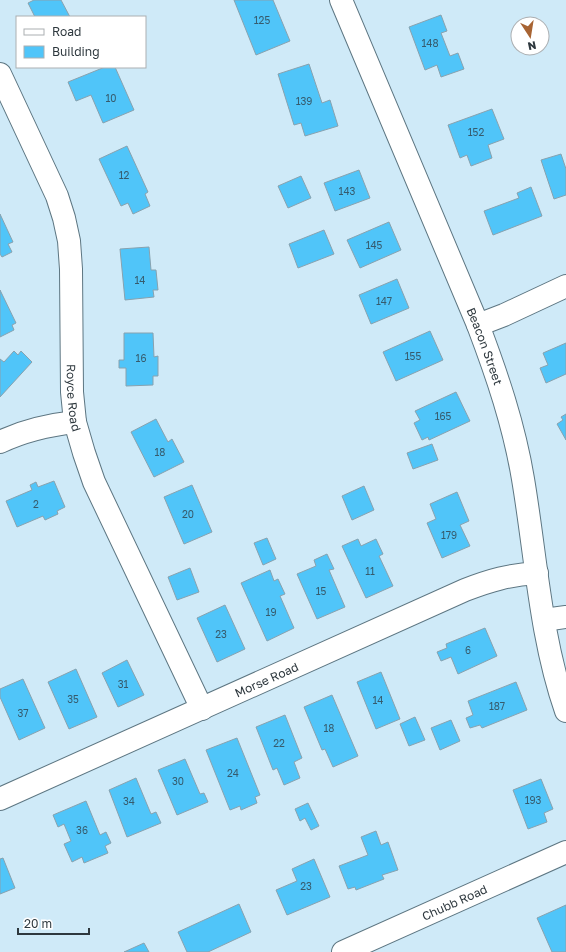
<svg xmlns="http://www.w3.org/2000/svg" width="566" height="952" font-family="'Golos Text',sans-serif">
<rect width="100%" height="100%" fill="#cfeaf8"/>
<!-- building -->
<g fill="#50c5f9" stroke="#88a2af">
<polygon points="34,0 61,0 70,17 35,17 28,3"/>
<polygon points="234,0 273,0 290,41 256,55"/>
<polygon points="441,15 447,31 441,33 450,56 458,53 464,69 441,77 437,65 425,70 409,27"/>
<polygon points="309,64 322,103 330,100 338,126 305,136 301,123 294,125 278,74"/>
<polygon points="105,67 115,67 134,110 103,123 91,95 76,101 68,82"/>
<polygon points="492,109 504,139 488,145 492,158 471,166 467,155 460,158 448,125"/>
<polygon points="127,146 148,192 145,194 150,206 133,214 128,203 121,206 99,159"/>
<polygon points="561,154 566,169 566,195 554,199 541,160"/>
<polygon points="359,170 370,198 335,211 324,183"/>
<polygon points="301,176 311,198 288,208 278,186"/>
<polygon points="531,187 542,216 493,235 484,211 519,198 517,193"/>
<polygon points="0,214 13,242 8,244 12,252 2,257 0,254"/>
<polygon points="389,222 401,250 360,268 347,240"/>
<polygon points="324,230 334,254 298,268 289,244"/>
<polygon points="149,247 151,270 156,270 158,290 153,290 154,297 125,300 120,249"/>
<polygon points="397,279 409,308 371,324 359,295"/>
<polygon points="0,290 16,323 12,325 14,330 0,337"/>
<polygon points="430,331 443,360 396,381 383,352"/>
<polygon points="124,333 153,333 154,357 158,356 158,376 153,376 153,385 126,386 126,368 119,368 119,360 124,360"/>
<polygon points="566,343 566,374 546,383 540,368 548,365 543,353"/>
<polygon points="14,351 18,355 21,351 32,362 0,397 0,359 4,362"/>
<polygon points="456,392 470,421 429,440 428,437 422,440 414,423 420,420 415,411"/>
<polygon points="566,414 566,440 557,424 563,420 561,417"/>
<polygon points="156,419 168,442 172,439 184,462 154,477 131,432"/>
<polygon points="432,444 438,460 413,469 407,453"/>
<polygon points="54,481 65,507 57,511 58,514 45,520 43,516 17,527 6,501 32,490 30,485 36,482 38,487"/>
<polygon points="192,485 212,532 184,544 164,497"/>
<polygon points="364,486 374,510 352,520 342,496"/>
<polygon points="457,492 469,521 460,525 470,546 442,558 427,523 436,519 430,504"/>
<polygon points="267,538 276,559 263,565 254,543"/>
<polygon points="358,539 361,546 376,539 383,554 379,556 393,586 366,598 342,546"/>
<polygon points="327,554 334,569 329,570 345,607 317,619 297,574 316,566 314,560"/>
<polygon points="190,568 199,592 177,600 168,577"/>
<polygon points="270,570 274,581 278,579 285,594 280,596 294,628 267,641 241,583"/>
<polygon points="225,605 245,649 217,662 197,618"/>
<polygon points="485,628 497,656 458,674 451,657 441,661 437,652 447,648 446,644"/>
<polygon points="127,660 144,695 118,707 102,673"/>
<polygon points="76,669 97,717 69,729 48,682"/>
<polygon points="381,672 400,719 376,729 357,682"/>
<polygon points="23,679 45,728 19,740 0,697 0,689"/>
<polygon points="516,682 527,710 482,728 480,725 470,728 466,718 473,715 468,701"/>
<polygon points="332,695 358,756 333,767 325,749 322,750 304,707"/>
<polygon points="285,715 302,758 294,762 300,778 284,785 277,768 273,770 256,727"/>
<polygon points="415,717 425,740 409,746 400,724"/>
<polygon points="451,720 460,741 440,750 431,728"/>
<polygon points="237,738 260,795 255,797 257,803 241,810 240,806 230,810 206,750"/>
<polygon points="185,759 200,794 204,793 208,802 177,815 158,770"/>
<polygon points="136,778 151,814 156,812 161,823 127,837 109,790"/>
<polygon points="541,779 553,809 544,813 547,822 528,829 513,790"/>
<polygon points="86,801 100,835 106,832 111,843 105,846 108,853 84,863 82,857 72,862 64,844 71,841 64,824 58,827 53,815"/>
<polygon points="308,803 319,826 311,830 305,818 300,821 295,809"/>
<polygon points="376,831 381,845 388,842 398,870 382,875 384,879 356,890 355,887 348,889 339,866 368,855 361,837"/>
<polygon points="3,858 15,888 0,894 0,859"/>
<polygon points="314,859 330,897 287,915 276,890 297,881 292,869"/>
<polygon points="239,904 251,932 208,952 187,952 178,932"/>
<polygon points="566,905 566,952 552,952 537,918"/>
<polygon points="144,943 149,952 124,952"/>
</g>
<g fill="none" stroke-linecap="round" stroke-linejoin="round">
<defs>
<g id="street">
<path id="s1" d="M0,74l57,122 7,22 5,23 2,28 1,123 3,30 9,31 10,29 108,227"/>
<polyline points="478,325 504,315 566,286"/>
<path d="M0,442c25,-12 48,-17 75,-20"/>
<polyline points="544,620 566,617"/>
<path id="s2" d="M0,799l465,-209c26,-10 44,-15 72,-17"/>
<path id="s3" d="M343,952l223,-100"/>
</g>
<g id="secondary">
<path id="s4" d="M341,0l137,325c19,50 36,100 45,154 13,77 17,157 43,232"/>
</g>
</defs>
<!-- street casing -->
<use href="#street" stroke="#5d7682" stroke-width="24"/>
<!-- secondary casing -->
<use href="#secondary" stroke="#5d7682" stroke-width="24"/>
<!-- street -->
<use href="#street" stroke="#fff" stroke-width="22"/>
<!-- secondary -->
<use href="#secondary" stroke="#fff" stroke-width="22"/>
</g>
<g text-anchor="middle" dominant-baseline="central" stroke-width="3.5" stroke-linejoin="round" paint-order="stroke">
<!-- number labels -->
<g font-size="10" fill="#365b6d">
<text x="262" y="20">125</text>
<text x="430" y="43">148</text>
<text x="111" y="98">10</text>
<text x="304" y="101">139</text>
<text x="476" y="132">152</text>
<text x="124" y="175">12</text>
<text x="347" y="191">143</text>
<text x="374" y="245">145</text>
<text x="140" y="280">14</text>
<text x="384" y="301">147</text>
<text x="413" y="356">155</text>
<text x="141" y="358">16</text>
<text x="443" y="416">165</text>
<text x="160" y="452">18</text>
<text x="36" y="504">2</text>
<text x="188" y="514">20</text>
<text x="449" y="535">179</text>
<text x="370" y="571">11</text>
<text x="321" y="591">15</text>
<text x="271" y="612">19</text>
<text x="221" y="634">23</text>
<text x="468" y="650">6</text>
<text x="123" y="684">31</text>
<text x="73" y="699">35</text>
<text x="378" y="700">14</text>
<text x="497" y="706">187</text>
<text x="23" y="713">37</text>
<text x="329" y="728">18</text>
<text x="279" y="743">22</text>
<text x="233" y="773">24</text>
<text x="178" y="781">30</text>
<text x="533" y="800">193</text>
<text x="129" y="801">34</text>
<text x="82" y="830">36</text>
<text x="306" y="886">23</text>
</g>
<!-- street labels -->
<g font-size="12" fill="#2e383e" stroke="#fff">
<text stroke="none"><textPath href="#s4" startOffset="375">Beacon Street</textPath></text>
<text stroke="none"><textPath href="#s1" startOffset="338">Royce Road</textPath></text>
<text stroke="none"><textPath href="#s2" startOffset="292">Morse Road</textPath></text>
<text stroke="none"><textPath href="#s3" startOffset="122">Chubb Road</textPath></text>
</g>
</g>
<!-- legend -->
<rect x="16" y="16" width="130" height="52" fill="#ffffff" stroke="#abafb2"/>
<rect x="24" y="29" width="20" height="6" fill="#ffffff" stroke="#abafb2"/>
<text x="52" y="36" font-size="12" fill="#2e383e">Road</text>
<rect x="24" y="46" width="20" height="12" fill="#50c5f9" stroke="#abafb2"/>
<text x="52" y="56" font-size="12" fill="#2e383e">Building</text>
<!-- north arrow -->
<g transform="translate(530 36) rotate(168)"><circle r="19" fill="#ffffff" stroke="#abafb2"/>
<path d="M0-3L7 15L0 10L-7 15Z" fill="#a86433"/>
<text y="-6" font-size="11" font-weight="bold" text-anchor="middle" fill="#2e383e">N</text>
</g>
<!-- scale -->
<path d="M18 928v6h71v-6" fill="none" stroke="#2e383e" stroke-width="2"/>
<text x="24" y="928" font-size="12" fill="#2e383e" stroke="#ffffff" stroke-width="3" paint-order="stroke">20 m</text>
</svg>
